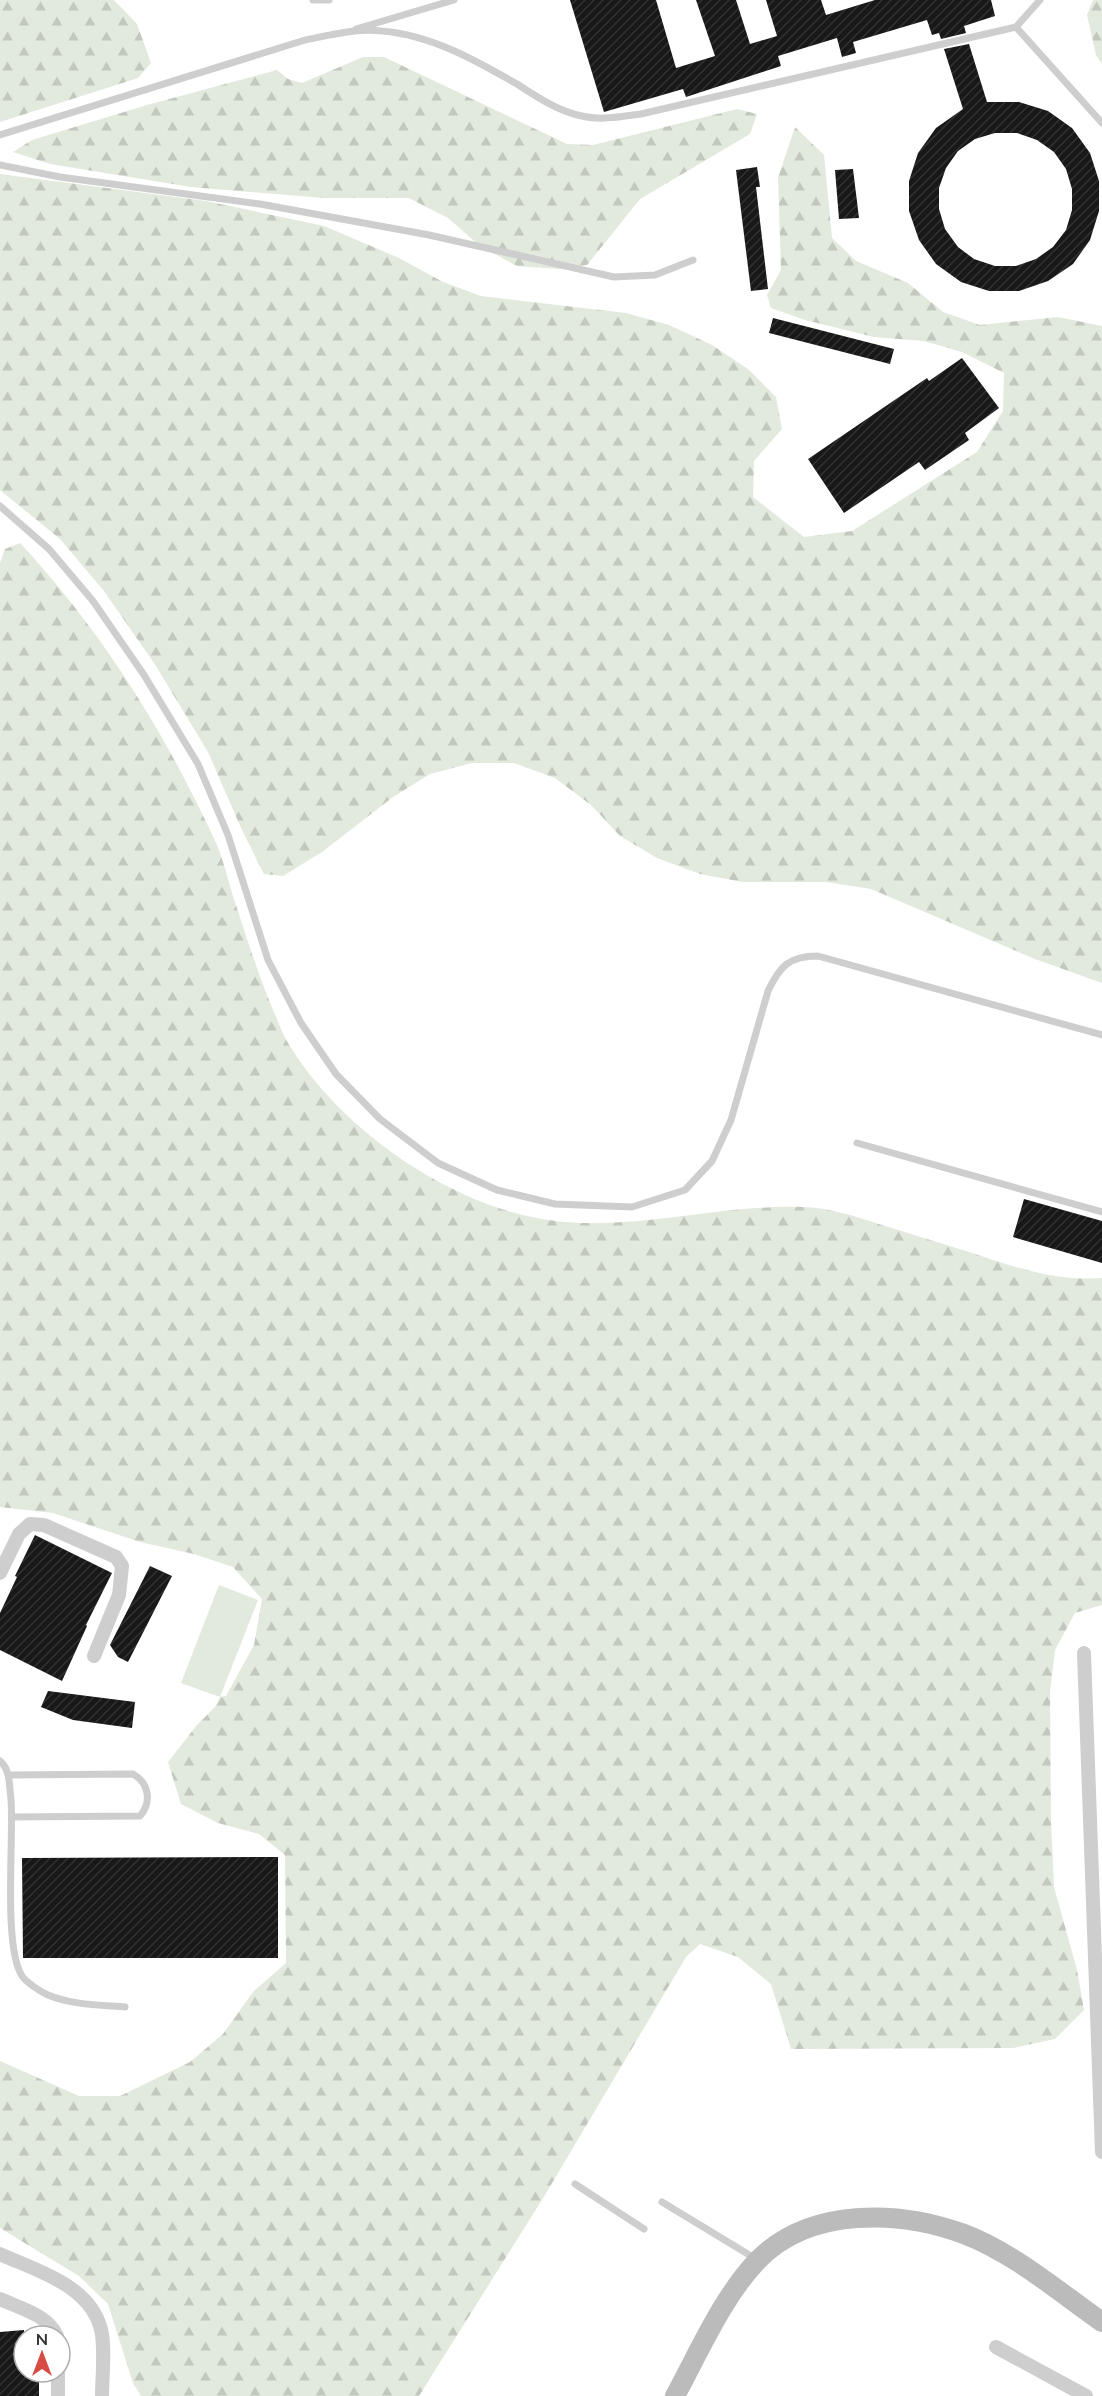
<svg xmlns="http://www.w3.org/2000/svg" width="1102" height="2396" font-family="Lato,sans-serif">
<defs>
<pattern id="forest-firs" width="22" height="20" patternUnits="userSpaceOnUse" patternTransform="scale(1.5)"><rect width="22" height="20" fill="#e2e9dd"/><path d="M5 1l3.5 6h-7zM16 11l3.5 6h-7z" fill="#c2c8be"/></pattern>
<pattern id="building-hatch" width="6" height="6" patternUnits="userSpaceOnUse" patternTransform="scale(1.5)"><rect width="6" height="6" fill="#181818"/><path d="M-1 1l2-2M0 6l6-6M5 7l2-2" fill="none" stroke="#313131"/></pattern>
</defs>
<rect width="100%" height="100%" fill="#fff"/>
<!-- forest -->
<g fill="url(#forest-firs)">
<polygon points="0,0 114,0 137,24 151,63 138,78 0,122"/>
<polygon points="1093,0 1102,0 1102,64 1096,55 1087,15"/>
<polygon points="363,57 384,57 567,144 593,145 737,109 757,114 750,134 640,199 587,265 559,269 517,266 480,246 448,218 409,198 324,198 191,187 50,164 13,152 32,140 147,105 277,70 288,79 302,83"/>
<polygon points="795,127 824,155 832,238 856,261 908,283 943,312 980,325 1058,317 1102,326 1102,983 1035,959 871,889 826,882 743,882 700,874 657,858 620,836 591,805 555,778 514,763 472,763 430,774 393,797 322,852 283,876 264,874 241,828 208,752 156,666 104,591 60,539 0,490 0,174 206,201 324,226 399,258 443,282 481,296 626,313 669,325 712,345 748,369 776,397 782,429 754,461 753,497 804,537 852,531 977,452 1003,411 1004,373 962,352 924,341 874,337 805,320 771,308 767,295 781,270 778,178"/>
<path d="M20,543c82,88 146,191 196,300 8,18 12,38 18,56 12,37 24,75 39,111 5,11 9,23 15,33 52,87 166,166 267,178 83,10 165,-17 249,-14 27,1 53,10 78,18 28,9 56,17 84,26 45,15 89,31 136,27v327l-27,8 -20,37 -5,42 1,128 3,67 23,83 7,40 -29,29 -42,9 -222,1 -20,-65 -33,-27 -38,-13 -14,13 -141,238 -126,201h-278l-8,-13 -25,-79 -29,-28 -79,-48v-167l79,35h41l70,-34 33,-28 30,-42 33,-29 -1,-108 -26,-21 -41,-11 -37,-19 -13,-42 29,-37 18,-18 5,-10 6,-1 28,-51 8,-46 -29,-32 -39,-13 -54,-12 -87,-29 -53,-6v-944l5,-14z"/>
</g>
<!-- pitch -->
<polygon fill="#e2e9dd" points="219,1585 258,1600 220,1697 181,1683"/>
<!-- building -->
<g fill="url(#building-hatch)" fill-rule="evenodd">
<polygon points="570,0 656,0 676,68 715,56 696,0 736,0 750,44 777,36 766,0 821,0 826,15 875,0 991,0 995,16 964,26 966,33 941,39 939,33 932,35 927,20 853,42 856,53 842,57 837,38 778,56 781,66 686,97 683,89 604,112"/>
<path d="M969,44l18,58h32l29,9 24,17 18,25 9,28v30l-9,29 -17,24 -25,17 -29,10h-30l-28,-9 -25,-18 -17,-24 -10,-29v-30l9,-28 18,-25 27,-19 -19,-60zM995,133h22l20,7 17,12 12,17 6,20v21l-6,20 -13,17 -17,12 -20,7h-21l-21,-7 -16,-12 -13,-18 -6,-20v-21l7,-20 12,-17 17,-12z"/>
<polygon points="757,167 760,187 756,187 768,289 751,291 736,170"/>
<polygon points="853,169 859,218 839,219 835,170"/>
<polygon points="773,318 894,349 890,364 769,333"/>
<polygon points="962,358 999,408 965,433 969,440 925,470 919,462 844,513 808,459 927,378 929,381"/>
<polygon points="1024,1199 1102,1221 1102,1263 1013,1237"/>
<polygon points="35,1535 112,1573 86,1625 87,1626 62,1681 0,1650 0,1613 17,1577 15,1576"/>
<polygon points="150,1566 172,1576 128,1662 118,1657 110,1645"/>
<polygon points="48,1691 135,1702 132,1728 73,1720 41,1707"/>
<polygon points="278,1857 278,1958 23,1958 22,1858"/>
<polygon points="24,2330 24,2372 39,2372 39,2396 0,2396 0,2332"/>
</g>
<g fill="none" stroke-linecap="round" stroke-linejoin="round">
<!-- service -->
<g stroke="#cecece" stroke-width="7">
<polyline points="313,0 329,0"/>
<polyline points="1016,27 1102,123"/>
<polyline points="356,29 454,0"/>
<path d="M0,135l305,-95c25,-5 51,-12 77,-9 49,4 93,29 135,53 20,13 41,27 65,32 20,5 39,0 59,-2l375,-87 24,-27"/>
<polyline points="0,165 60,177 260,204 429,235 614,277 655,275 693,260"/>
<path d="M0,506l49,43 44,52 51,74 54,89 30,71 40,125 33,63 35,51 44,45 58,44 59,27 58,14 77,3 53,-17 27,-29 19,-41 37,-129c12,-25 21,-35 50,-35l284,79"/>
<polyline points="857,1143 1102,1212"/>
<path d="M0,1761c11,9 9,26 11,38 3,41 -8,147 11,177 5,7 19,16 26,19 24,10 51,10 77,12"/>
<path d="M8,1775l125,-1c16,9 19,28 7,42l-128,1"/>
<polyline points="575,2184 644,2229"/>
<polyline points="662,2202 756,2259"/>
</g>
<!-- minor -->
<g stroke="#cecece" stroke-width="14">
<polyline points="0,1573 19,1534 30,1524 44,1525 116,1557 122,1566 119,1595 94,1656"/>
<polyline points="1084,1653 1102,2152"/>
<path d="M0,2254c35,16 87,30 100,72 6,17 2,51 2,70"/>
<path d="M0,2299c20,9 48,16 57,37"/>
<polyline points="996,2347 1086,2396"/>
<polyline points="58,2396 58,2372"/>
</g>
<!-- secondary -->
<path stroke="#bbb" stroke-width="20" d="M675,2396c24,-44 48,-100 83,-136 52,-53 141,-50 206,-26 50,19 95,58 138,88"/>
</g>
<!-- north arrow -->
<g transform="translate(42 2354)"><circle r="28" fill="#ffffff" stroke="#adadad" stroke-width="1.5"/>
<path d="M0-4.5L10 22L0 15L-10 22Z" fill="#d64b44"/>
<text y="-9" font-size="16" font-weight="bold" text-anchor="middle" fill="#313131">N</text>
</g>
</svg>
